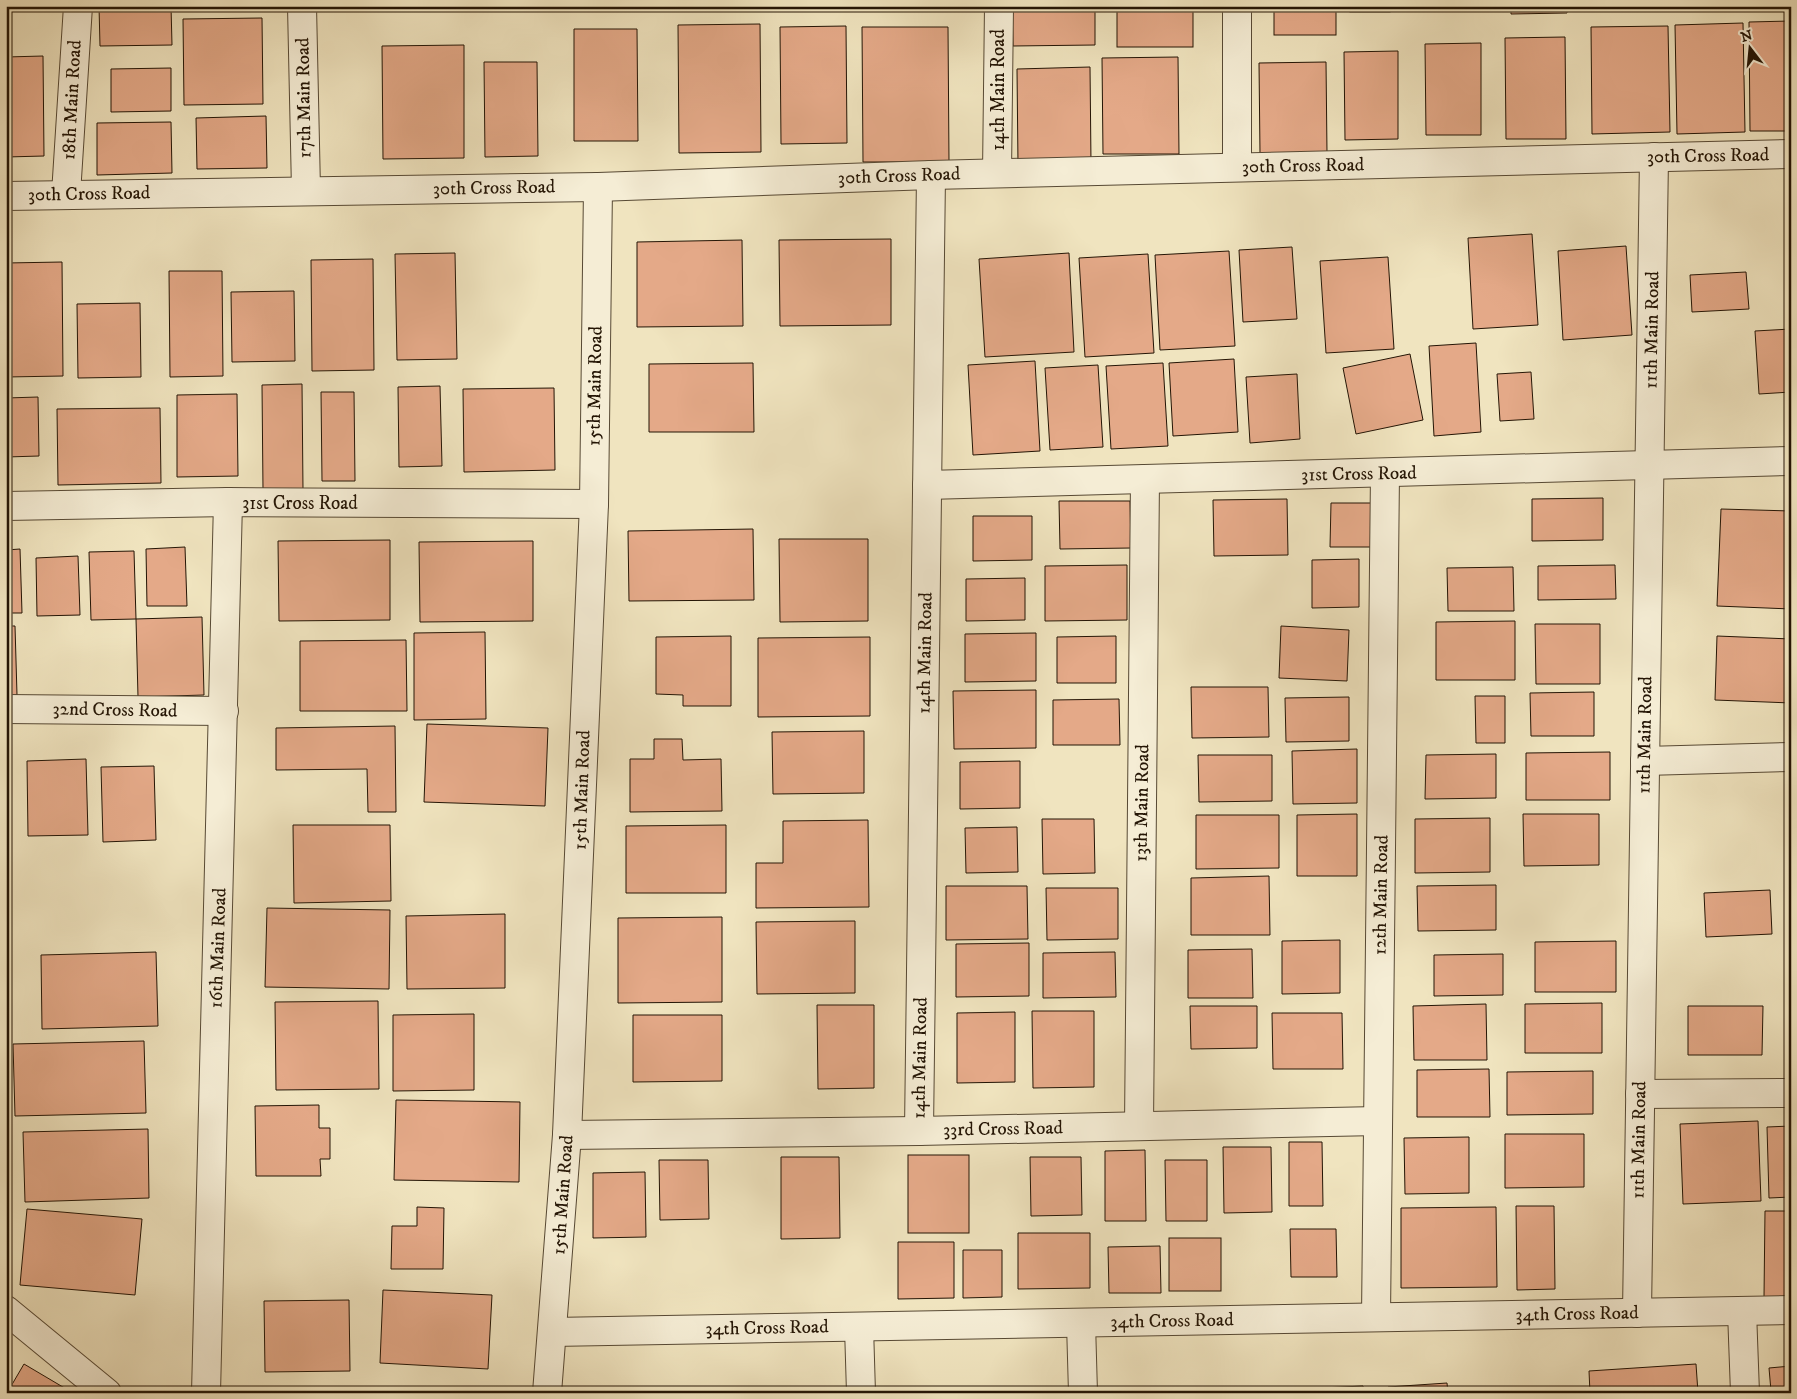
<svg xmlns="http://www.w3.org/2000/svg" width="1797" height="1399" font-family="'IM FELL DW Pica',serif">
<rect width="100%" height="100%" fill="#f0e4bf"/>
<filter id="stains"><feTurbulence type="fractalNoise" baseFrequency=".004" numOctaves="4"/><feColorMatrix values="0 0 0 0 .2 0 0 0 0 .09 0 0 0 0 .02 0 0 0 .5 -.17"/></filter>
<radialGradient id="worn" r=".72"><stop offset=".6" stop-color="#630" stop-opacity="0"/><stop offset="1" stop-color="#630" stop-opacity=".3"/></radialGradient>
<!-- building -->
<g fill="#e4a988" stroke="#241505">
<polygon points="99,6 171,6 172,45 100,46"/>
<polygon points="382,6 469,6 469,9 382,10"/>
<polygon points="763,6 843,6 843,7 763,8"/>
<polygon points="1012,6 1095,6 1095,45 1013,46"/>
<rect x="1117" y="6" width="76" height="41"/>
<rect x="1274" y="6" width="62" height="29"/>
<rect x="1350" y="6" width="40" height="6"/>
<polygon points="1511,6 1567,6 1567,13 1511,14"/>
<polygon points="262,18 263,104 184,105 183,19"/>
<polygon points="1791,21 1791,131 1750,131 1749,22"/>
<polygon points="1743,23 1745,132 1677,134 1675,25"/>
<polygon points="760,24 761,152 679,153 678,25"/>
<polygon points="846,26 847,143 781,144 780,27"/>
<polygon points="1668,26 1670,132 1592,134 1591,27"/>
<polygon points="862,27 948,27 949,162 863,162"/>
<polygon points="574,29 637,29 638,141 574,141"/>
<polygon points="1565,37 1566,139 1506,139 1505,38"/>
<polygon points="1481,43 1481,135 1426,135 1425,44"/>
<polygon points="464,45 464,158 383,159 382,46"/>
<polygon points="1398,51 1398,139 1345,140 1344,52"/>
<polygon points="43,56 44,156 6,157 6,57"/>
<polygon points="1178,57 1179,154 1103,154 1102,58"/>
<polygon points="484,62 537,62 538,156 485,157"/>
<polygon points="1326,62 1327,153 1260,154 1259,63"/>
<polygon points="1090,67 1091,163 1018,165 1017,69"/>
<polygon points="171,68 171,111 111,112 111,69"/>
<polygon points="266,116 267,168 197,169 196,118"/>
<polygon points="171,122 172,173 97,175 97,123"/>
<polygon points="1532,234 1538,325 1473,329 1468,238"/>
<polygon points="891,239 891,325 780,326 779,240"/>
<polygon points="742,240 743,326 637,327 637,242"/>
<polygon points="1626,246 1632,335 1563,340 1558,251"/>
<polygon points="1292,247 1297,319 1243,322 1239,250"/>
<polygon points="1229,251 1235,346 1160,350 1155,255"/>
<polygon points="455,253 457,359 397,360 395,254"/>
<polygon points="1069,253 1074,352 985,357 979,259"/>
<polygon points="1148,254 1154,353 1085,357 1079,258"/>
<polygon points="1388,257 1394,349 1326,353 1320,261"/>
<polygon points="373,259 374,370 312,371 311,260"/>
<polygon points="62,262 63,376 6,377 6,263"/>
<polygon points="169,271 222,271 223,376 170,377"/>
<polygon points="1746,272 1749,309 1692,312 1690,275"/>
<polygon points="294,291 295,361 232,362 231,292"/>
<polygon points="140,303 141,377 78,378 77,304"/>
<polygon points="1791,329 1791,392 1759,394 1755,331"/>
<polygon points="1476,343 1481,432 1434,436 1429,346"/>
<polygon points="1410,354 1423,420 1356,434 1343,368"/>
<polygon points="1234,359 1238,432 1173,436 1169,363"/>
<polygon points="1035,361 1040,451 973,455 968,365"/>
<polygon points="753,363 754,432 649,432 649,364"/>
<polygon points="1163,363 1168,446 1111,449 1106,366"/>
<polygon points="1098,365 1103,447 1050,450 1045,368"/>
<polygon points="1531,372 1534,419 1500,421 1497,374"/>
<polygon points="1297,374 1300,439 1250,443 1246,377"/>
<polygon points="302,384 303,490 263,490 262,385"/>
<polygon points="440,386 442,466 399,467 398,387"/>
<polygon points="554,388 555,470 464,472 463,389"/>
<polygon points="321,392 354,392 355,481 322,481"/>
<polygon points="237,394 238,476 177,477 177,395"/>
<polygon points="38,397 39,456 6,457 6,398"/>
<polygon points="160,408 161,483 58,485 57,409"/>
<polygon points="1603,498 1603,540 1532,541 1532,499"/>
<polygon points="1287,499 1288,555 1214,556 1213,500"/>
<polygon points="1059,501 1130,501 1131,548 1060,549"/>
<polygon points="1331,503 1371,503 1372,547 1330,547"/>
<polygon points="1721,509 1791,511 1791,609 1717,606"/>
<polygon points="973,516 1032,516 1032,560 973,561"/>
<polygon points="753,529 754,600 629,601 628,531"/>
<polygon points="779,539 868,539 868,621 780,622"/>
<polygon points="390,540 390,620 279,621 278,541"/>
<polygon points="533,541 533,621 420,622 419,542"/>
<polygon points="185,547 187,606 147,606 146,549"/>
<polygon points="20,549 22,613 6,613 6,550"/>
<polygon points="134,551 136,619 91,620 89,552"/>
<polygon points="78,556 80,615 37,616 36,558"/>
<polygon points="1359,559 1359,607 1312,608 1312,560"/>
<polygon points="1127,565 1127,620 1045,621 1045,566"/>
<polygon points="1615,565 1616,599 1538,600 1538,566"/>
<polygon points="1513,567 1514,611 1448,611 1447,568"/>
<polygon points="1025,578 1025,620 966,621 966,579"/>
<polygon points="202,617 204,695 138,697 136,619"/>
<polygon points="1515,621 1515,680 1436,680 1436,622"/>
<polygon points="1535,624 1600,624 1600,684 1536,684"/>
<polygon points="6,626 15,626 17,695 6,696"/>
<polygon points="1281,626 1349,630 1347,681 1279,678"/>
<polygon points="485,632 486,719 414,720 414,633"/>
<polygon points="1036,633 1036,681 965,682 965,634"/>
<polygon points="731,636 731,706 683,706 683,695 656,694 656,637"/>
<polygon points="1116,636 1116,683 1057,683 1057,637"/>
<polygon points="1717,636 1791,639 1791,703 1715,700"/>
<polygon points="870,637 870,716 758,717 758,638"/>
<polygon points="406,640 407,711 300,711 300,641"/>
<polygon points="1191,687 1268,687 1269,737 1192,738"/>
<polygon points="1036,690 1036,748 954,749 953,691"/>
<polygon points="1594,692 1594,736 1531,736 1530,693"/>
<polygon points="1475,696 1505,696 1505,743 1476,743"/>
<polygon points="1349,697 1349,741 1286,742 1285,698"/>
<polygon points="1119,699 1120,745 1053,745 1053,700"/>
<polygon points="427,724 548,728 545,806 424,802"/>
<polygon points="395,726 396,812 368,812 367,769 276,770 276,728"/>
<polygon points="864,731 864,793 773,794 772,732"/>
<polygon points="654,739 682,739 683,760 721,759 722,811 630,812 630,759 654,759"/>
<polygon points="1357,749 1357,803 1293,804 1292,751"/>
<polygon points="1610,752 1610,800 1526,800 1526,753"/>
<polygon points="1496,754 1496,798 1425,799 1426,755"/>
<polygon points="1198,755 1272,755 1272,801 1199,802"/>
<polygon points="86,759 88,835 28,836 27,761"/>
<polygon points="1020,761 1020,808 960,809 960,762"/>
<polygon points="154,766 156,840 103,842 101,767"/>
<polygon points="1357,814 1357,876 1297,876 1297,815"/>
<polygon points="1523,814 1599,814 1599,865 1524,866"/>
<polygon points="1196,815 1279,815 1279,868 1196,869"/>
<polygon points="1490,818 1490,872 1415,873 1415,819"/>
<polygon points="1042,819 1094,819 1095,873 1043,874"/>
<polygon points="868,820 869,907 756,908 756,863 783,863 783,821"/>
<polygon points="293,825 390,825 391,901 294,903"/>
<polygon points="726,825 726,893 626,893 626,826"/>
<polygon points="1017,827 1018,872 966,873 965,828"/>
<polygon points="1269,876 1270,935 1191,935 1191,878"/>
<polygon points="1496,885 1496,930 1418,931 1417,886"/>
<polygon points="946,886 1027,886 1028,939 946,940"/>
<polygon points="1046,888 1118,888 1118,939 1047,940"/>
<polygon points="1770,890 1772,934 1706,937 1704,893"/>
<polygon points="267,908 390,910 389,989 265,987"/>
<polygon points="505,914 505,988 407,989 406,916"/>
<polygon points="722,917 722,1002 618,1003 618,918"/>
<polygon points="855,921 855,993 757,994 756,922"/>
<polygon points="1340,940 1340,993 1282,994 1282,941"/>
<polygon points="1616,941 1616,992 1535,992 1535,942"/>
<polygon points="1029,943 1029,996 956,997 956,944"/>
<polygon points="1252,949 1253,998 1188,998 1188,950"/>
<polygon points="156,952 158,1026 42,1029 41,955"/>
<polygon points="1115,952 1116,997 1043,998 1043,953"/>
<polygon points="1503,954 1503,995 1434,996 1434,955"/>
<polygon points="378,1001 379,1089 276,1090 275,1002"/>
<polygon points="1602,1003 1602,1053 1525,1053 1525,1004"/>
<polygon points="1486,1004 1487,1060 1414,1060 1413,1006"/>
<polygon points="817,1005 874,1005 874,1088 818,1089"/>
<polygon points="1190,1006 1257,1006 1257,1048 1191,1049"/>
<polygon points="1688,1006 1763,1006 1762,1055 1688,1055"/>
<polygon points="1032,1011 1094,1011 1094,1087 1033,1088"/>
<polygon points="1015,1012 1015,1082 957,1083 957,1013"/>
<polygon points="1272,1013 1342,1013 1343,1069 1273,1069"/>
<polygon points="474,1014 474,1090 393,1091 393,1015"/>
<polygon points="633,1015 722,1015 722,1081 633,1082"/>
<polygon points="144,1041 146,1113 15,1116 13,1044"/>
<polygon points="1489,1069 1490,1117 1417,1117 1417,1070"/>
<polygon points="1593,1071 1593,1114 1507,1115 1507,1072"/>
<polygon points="396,1100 520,1102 519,1182 394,1180"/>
<polygon points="319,1105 319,1128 330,1128 330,1159 320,1159 321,1176 256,1176 255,1106"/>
<polygon points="1758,1121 1761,1201 1683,1204 1680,1124"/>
<polygon points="1791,1126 1791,1197 1769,1198 1767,1127"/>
<polygon points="148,1129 149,1198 25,1202 23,1132"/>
<polygon points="1505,1134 1584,1134 1584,1187 1505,1188"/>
<polygon points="1469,1137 1469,1193 1405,1194 1404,1138"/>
<polygon points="1289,1142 1322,1142 1323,1206 1289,1206"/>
<polygon points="1223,1147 1271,1147 1272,1212 1224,1213"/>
<polygon points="1145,1150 1146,1221 1105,1221 1105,1151"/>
<rect x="908" y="1155" width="61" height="78"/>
<polygon points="781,1157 839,1157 840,1238 781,1239"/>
<polygon points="1030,1157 1081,1157 1082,1215 1031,1216"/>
<polygon points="659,1160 708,1160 709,1219 660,1220"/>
<polygon points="1165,1160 1207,1160 1207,1221 1166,1221"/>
<polygon points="645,1172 646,1237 593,1238 593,1173"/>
<polygon points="1516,1206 1554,1206 1555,1289 1517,1290"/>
<polygon points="417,1207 444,1208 443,1269 391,1269 392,1226 417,1226"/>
<polygon points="1496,1207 1497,1287 1401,1288 1401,1208"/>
<polygon points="27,1209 142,1219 135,1295 20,1285"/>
<polygon points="1765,1211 1791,1211 1791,1297 1764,1297"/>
<polygon points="1290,1229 1336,1229 1337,1277 1291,1277"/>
<polygon points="1018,1233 1090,1233 1090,1288 1018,1289"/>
<rect x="1169" y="1238" width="52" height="53"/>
<polygon points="898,1242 954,1242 954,1298 898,1299"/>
<polygon points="1160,1246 1161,1293 1109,1293 1108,1247"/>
<polygon points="963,1250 1002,1250 1002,1297 963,1298"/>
<polygon points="383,1290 492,1295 488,1369 380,1363"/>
<polygon points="349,1300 350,1371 265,1372 264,1301"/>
<polygon points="24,1364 73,1393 7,1393"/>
<polygon points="1696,1364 1698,1393 1590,1393 1589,1371"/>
<polygon points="1791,1366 1791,1389 1771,1391 1769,1368"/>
<polygon points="1447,1383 1448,1393 1388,1393 1388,1387"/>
<polygon points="1363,1386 1364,1393 1301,1393 1301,1389"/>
</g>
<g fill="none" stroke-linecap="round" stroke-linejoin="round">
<defs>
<g id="minor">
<polyline points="302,6 306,190"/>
<polyline points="1237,167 1237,6"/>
<polyline points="997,173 999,6"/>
<polyline points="66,194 78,6"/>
<polyline points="6,196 598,187 931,175 1791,154"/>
<polyline points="927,485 1791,461"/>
<polyline points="6,506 228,502 594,504"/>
<polyline points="6,709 224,711"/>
<polyline points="1645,761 1791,757"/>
<polyline points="1640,1094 1791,1093"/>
<polyline points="1139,1126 1145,479"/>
<polyline points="919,1131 931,175"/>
<polyline points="567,1135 919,1131 1378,1121"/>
<polyline points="6,1310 107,1393"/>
<polyline points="1742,1311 1745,1393"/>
<polyline points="1637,1313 1654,157"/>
<polyline points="1376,1317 1385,473"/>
<polyline points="1081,1323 1083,1393"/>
<polyline points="859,1327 861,1393"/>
<polyline points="552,1332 1791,1310"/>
<polyline points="206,1393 228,502"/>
<polyline points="547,1393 567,1135 594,504 598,187"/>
</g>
</defs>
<!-- minor casing -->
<use href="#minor" stroke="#574934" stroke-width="30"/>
<!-- minor -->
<use href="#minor" stroke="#f5edd5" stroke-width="28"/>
</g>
<g text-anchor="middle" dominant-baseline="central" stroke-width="4" stroke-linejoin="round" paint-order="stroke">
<!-- street labels -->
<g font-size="19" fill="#241505" stroke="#f5edd5">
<text transform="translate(998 90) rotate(-90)">14th Main Road</text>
<text transform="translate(304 98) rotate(-91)">17th Main Road</text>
<text transform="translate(72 100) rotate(-87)">18th Main Road</text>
<text transform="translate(1708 156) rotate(-1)">30th Cross Road</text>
<text transform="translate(1303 166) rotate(-1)">30th Cross Road</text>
<text transform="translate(899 176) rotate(-2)">30th Cross Road</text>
<text transform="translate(494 188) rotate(-1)">30th Cross Road</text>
<text transform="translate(89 194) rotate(-1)">30th Cross Road</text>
<text transform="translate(1652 330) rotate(-89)">11th Main Road</text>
<text transform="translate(595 386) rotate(-89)">15th Main Road</text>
<text transform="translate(1359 474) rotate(-1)">31st Cross Road</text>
<text x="300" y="503">31st Cross Road</text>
<text transform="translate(925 653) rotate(-89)">14th Main Road</text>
<text transform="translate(115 710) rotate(1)">32nd Cross Road</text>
<text transform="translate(1645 735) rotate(-89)">11th Main Road</text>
<text transform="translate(582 790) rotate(-88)">15th Main Road</text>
<text transform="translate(1142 803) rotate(-89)">13th Main Road</text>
<text transform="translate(1381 895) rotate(-89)">12th Main Road</text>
<text transform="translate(218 948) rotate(-88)">16th Main Road</text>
<text transform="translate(920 1058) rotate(-89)">14th Main Road</text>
<text transform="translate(1003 1129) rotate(-1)">33rd Cross Road</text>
<text transform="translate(1639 1140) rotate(-89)">11th Main Road</text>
<text transform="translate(563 1195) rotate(-86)">15th Main Road</text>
<text transform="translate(1577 1314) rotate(-1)">34th Cross Road</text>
<text transform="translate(1172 1321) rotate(-1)">34th Cross Road</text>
<text transform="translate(767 1328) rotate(-1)">34th Cross Road</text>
</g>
</g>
<!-- margin -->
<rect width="1797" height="1399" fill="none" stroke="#f0e4bf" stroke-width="25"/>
<rect x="8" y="8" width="1782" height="1384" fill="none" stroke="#241505" stroke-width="2.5"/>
<rect x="12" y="12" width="1772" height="1374" fill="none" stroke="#241505"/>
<!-- north arrow -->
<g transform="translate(1750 48) rotate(344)" stroke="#f5edd5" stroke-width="4" paint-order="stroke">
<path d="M0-4L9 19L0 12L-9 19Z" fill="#241505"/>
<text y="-8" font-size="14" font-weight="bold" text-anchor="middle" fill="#241505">N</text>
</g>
<rect width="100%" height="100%" filter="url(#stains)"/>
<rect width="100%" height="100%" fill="url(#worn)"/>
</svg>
